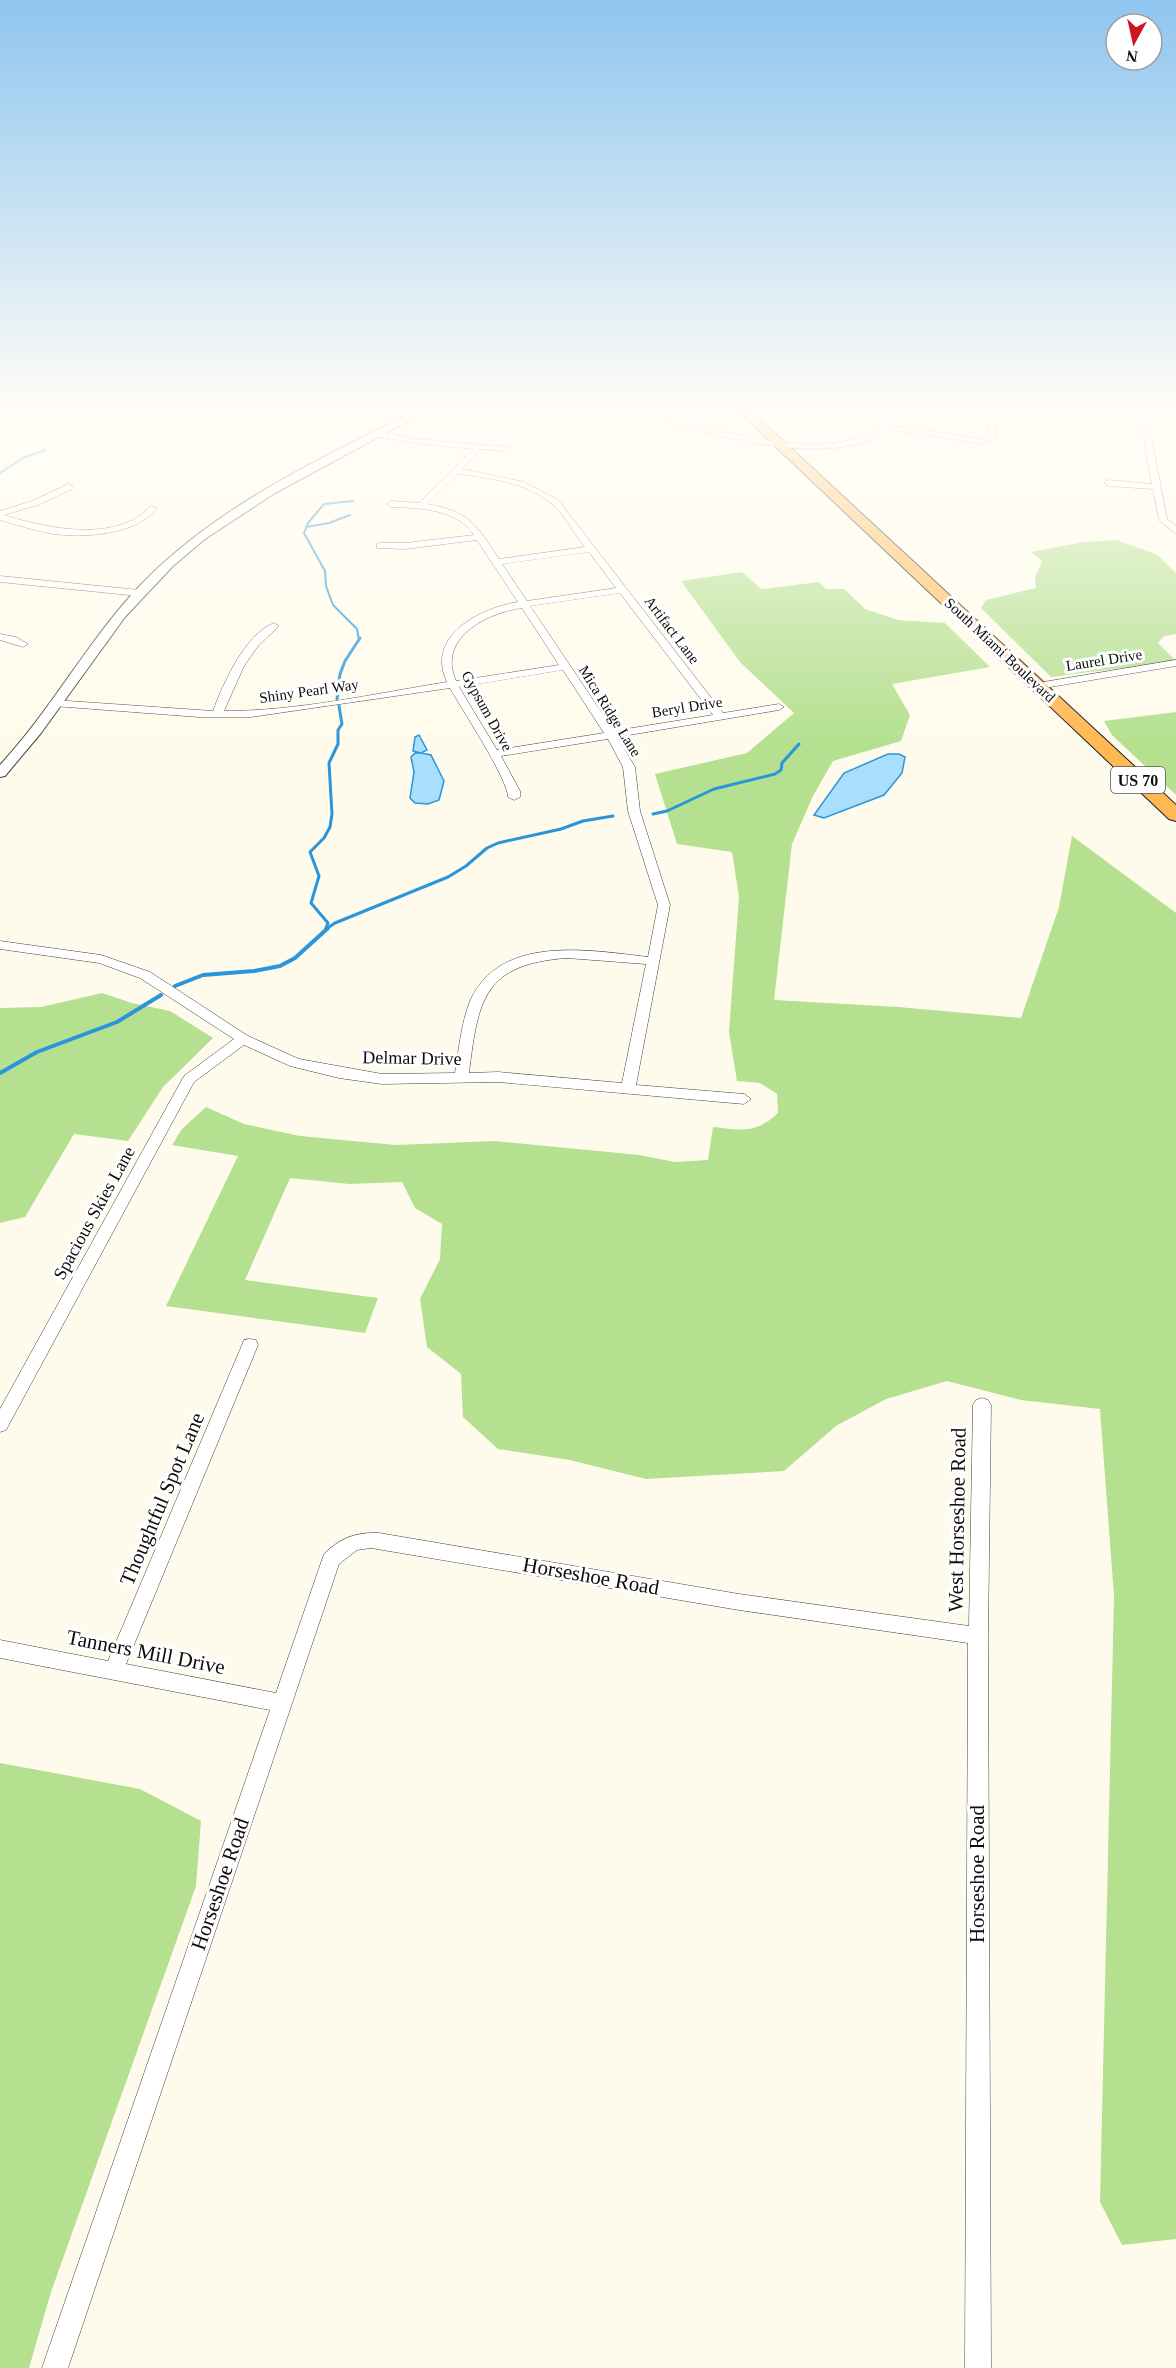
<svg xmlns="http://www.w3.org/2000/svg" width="1176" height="2368" font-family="Georgia,serif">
<rect width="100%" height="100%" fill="#fffbec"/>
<!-- forest -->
<g fill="#b4e08f">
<polygon points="1117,540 1158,555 1176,573 1176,634 1164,636 1158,643 1176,661 1051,677 981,608 986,600 1036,588 1035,578 1042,561 1031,552 1085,542"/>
<path d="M742,572l19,17 58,-7 7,7h18l21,20 33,11 47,3 45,44 -98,17 18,31 -9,26 -68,20 -20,35 -21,48 -18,156 124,7 123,11 38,-111 13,-71 104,77v1326l-54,6 -22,-43 14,-606 -14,-187 -79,-9 -74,-19 -61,18 -50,27 -52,45 -138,8 -76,-19 -72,-11 -35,-32 -2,-43 -34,-27 -7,-48 20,-40 2,-35 -27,-16 -13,-26 -53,2 -59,-6 -45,102 133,18 -13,35 -199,-27 72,-150 -66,-11 10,-16 24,-22 38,17 56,12 96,9 99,-4 144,14 36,7 33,-2 5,-33c28,3 43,7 65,-14l-1,-19 -17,-11 -23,-2 -8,-49 10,-135 -7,-45 -55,-8 -22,-70 92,-21 47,-40 -54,-51 -59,-81z"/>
<polygon points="1176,712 1176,795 1112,735 1104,721"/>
<polygon points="102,993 132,1003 170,1011 213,1038 163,1087 128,1141 74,1134 25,1217 0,1223 0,1008 41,1007"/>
<polygon points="0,1763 140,1789 201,1821 196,1886 51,2292 29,2368 0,2368"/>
</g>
<!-- water -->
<g fill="#aadefd" stroke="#2996db" stroke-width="1.5">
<polygon points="419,735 427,750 421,753 431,755 444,781 439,800 428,804 415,803 410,798 414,772 411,757 415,753 421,753 413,751 415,737"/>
<polygon points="888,754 899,754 905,757 902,773 884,795 824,818 814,815 844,773"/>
</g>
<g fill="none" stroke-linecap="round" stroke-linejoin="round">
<!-- stream-far2 -->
<g stroke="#2996db" stroke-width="2">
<polyline points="0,473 23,458 45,450"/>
<polyline points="353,501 324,504 308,523 304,533 325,571 326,586 333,605 357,629 359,640"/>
<polyline points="306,527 329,523 350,515"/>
</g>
<!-- stream-far1 -->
<g stroke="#2996db" stroke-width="3">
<polyline points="337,699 340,674 345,661 360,638"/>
<polyline points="653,814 667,811 714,789 775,774 781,770 782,763 799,744"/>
<polyline points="326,928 328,923 311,903 319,876 310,852 324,838 330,827 332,814 329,763 338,744 338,730 342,724 339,706"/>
<polyline points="326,929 335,923 448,877 466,866 487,848 498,843 561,829 583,821 613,816"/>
</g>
<!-- stream -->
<g stroke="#2996db" stroke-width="4">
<polyline points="175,986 203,975 254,971 280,966 295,958 328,928"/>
<polyline points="0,1073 37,1052 117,1022 161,995"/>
</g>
<defs>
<g id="minor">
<path d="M635,412h13c59,16 186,57 237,10l3,-10h8l-4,13 89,14 7,-2 1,-25h8l-1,26 -14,6 -94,-15c-48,39 -155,11 -209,-4 -14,-3 -32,-6 -44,-13z"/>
<polygon points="1127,412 1135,412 1152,441 1167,519 1176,526 1176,534 1159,520 1153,489 1108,486 1104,483 1108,480 1152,484 1144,441"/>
<path d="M379,432l36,7 94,8v4h-3l-24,-2 -20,20 62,13 34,18 165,213 56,-9 5,3 -5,3 -162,27 18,30 5,44 30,94 -34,180 108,9 7,5 -7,5 -246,-22 -116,2 -43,-6 -49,-12 -46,-21 -50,37 -188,348 -6,2v-23l184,-333 50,-37 -94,-61 -41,-15 -99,-14v-8l101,14 49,17 98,64 51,23 83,15 73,-1c4,-24 6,-49 15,-72 30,-67 119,-51 178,-44l10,-52 -30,-94 -5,-44 -15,-28 -107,17 19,35v6l-6,3 -6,-3c0,-18 -47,-89 -58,-109l-199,29h-52l-145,-11 -5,-3 5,-3 159,11c10,-27 32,-77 61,-88l5,3 -21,20 -14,20 -20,45c74,0 149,-17 223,-29 -22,-46 33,-74 71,-80l-41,-62 -72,9 -28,-1v-4l3,-1h25l69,-8c-17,-26 -54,-27 -83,-28l-4,-3 4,-3 28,2 55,-54 -59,-6 -39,-7 -1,-2zM458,474c31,4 68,8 93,29 13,11 23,30 34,44l-86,12c-23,-34 -28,-47 -72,-55zM589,552l27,36 -89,13 -25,-37zM620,593l93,122 -99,16 -84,-125zM522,608l37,57 -103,16c-19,-43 30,-68 66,-73zM563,670l41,63 -107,17 -38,-63zM567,958l79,6 -24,119 -124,-11 -29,1c9,-74 15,-109 98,-115z"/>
<path d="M69,484l4,3 -1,2 -34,16 -34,10c41,13 114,29 146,-9l7,2c-20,27 -72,30 -103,26 -19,-3 -36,-9 -54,-14v-9l32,-10z"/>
<polygon points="0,576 139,590 144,593 139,596 0,582"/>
<polygon points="0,634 16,637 28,644 23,647 0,640"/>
<polygon points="1176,660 1176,666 1038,689 1033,686 1038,683"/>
<path d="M250,1339l6,1 2,5 -132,319 150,29 48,-139c16,-16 32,-22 55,-21l360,61 230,32 4,-221 3,-5 6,-2 6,2 3,5 -3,231 3,732h-26l3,-725 -229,-33 -368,-62 -14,2 -18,14 -271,804h-26l228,-658 -270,-52v-18l108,21 134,-316 2,-5z"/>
</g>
<path id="tertiary" d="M413,412h12l-150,81 -70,46 -32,27 -48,51 -84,116 -36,43 -5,1v-12c50,-54 85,-119 134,-173 75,-82 181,-131 279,-180z"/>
<polygon id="secondary" points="0,412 12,412 0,417"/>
<polygon id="trunk" points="739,412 752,412 1176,805 1176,821 1169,819"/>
</defs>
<!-- minor casing -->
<use href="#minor" stroke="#3f3f3f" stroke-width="1"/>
<!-- tertiary casing -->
<use href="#tertiary" stroke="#3f3f3f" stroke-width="2"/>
<!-- secondary casing -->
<use href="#secondary" stroke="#2e2e2e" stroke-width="1"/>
<!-- trunk casing -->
<use href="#trunk" stroke="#1d1d1d" stroke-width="2"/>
<!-- minor -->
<use href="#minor" fill="#fff" fill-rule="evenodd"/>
<!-- tertiary -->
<use href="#tertiary" fill="#fff" fill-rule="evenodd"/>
<!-- secondary -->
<use href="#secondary" fill="#fff5a7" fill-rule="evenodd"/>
<!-- trunk -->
<use href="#trunk" fill="#ffb853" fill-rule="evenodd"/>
</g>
<!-- sky -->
<linearGradient id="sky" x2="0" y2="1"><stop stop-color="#8fc5f0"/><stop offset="0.55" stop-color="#fffdf6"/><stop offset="1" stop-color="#fffdf6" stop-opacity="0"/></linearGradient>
<rect width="1176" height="744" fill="url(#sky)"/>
<g text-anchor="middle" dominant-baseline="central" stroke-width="6" stroke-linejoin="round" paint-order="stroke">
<!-- far-street labels -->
<g font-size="15" fill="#0c0c0c" stroke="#fff">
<text transform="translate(672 630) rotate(53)">Artifact Lane</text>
<text transform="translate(1000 650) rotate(43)">South Miami Boulevard</text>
<text transform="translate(1104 660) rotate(-9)">Laurel Drive</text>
<text transform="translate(309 691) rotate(-8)">Shiny Pearl Way</text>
<text transform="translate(687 707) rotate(-9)">Beryl Drive</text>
<text transform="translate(487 711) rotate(61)">Gypsum Drive</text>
<text transform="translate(610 711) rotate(58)">Mica Ridge Lane</text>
</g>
<!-- shield labels -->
<rect fill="#fff" stroke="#555" stroke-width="1.5" x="1111" y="767" width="54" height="26" rx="4.5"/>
<g font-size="16" font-weight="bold" fill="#0c0c0c">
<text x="1138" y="780">US 70</text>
</g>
<!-- street labels -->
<g font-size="18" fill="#0c0c0c" stroke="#fff">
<text transform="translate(412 1058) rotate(1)">Delmar Drive</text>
<text transform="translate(94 1213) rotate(-61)">Spacious Skies Lane</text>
</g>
<!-- near-street labels -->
<g font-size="21" fill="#0c0c0c" stroke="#fff">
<text transform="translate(162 1499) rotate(-67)">Thoughtful Spot Lane</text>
<text transform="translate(957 1520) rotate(-89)">West Horseshoe Road</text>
<text transform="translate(591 1576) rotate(10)">Horseshoe Road</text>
<text transform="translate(146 1652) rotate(11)">Tanners Mill Drive</text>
<text transform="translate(977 1874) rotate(-90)">Horseshoe Road</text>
<text transform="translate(220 1884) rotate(-71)">Horseshoe Road</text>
</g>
</g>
<!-- north arrow -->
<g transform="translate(1134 42) rotate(188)"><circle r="28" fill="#ffffff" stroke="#9e9e9e" stroke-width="1.5"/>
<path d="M0-4.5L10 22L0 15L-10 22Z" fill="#cb1620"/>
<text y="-9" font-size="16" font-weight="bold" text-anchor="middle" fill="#0c0c0c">N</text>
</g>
</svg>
